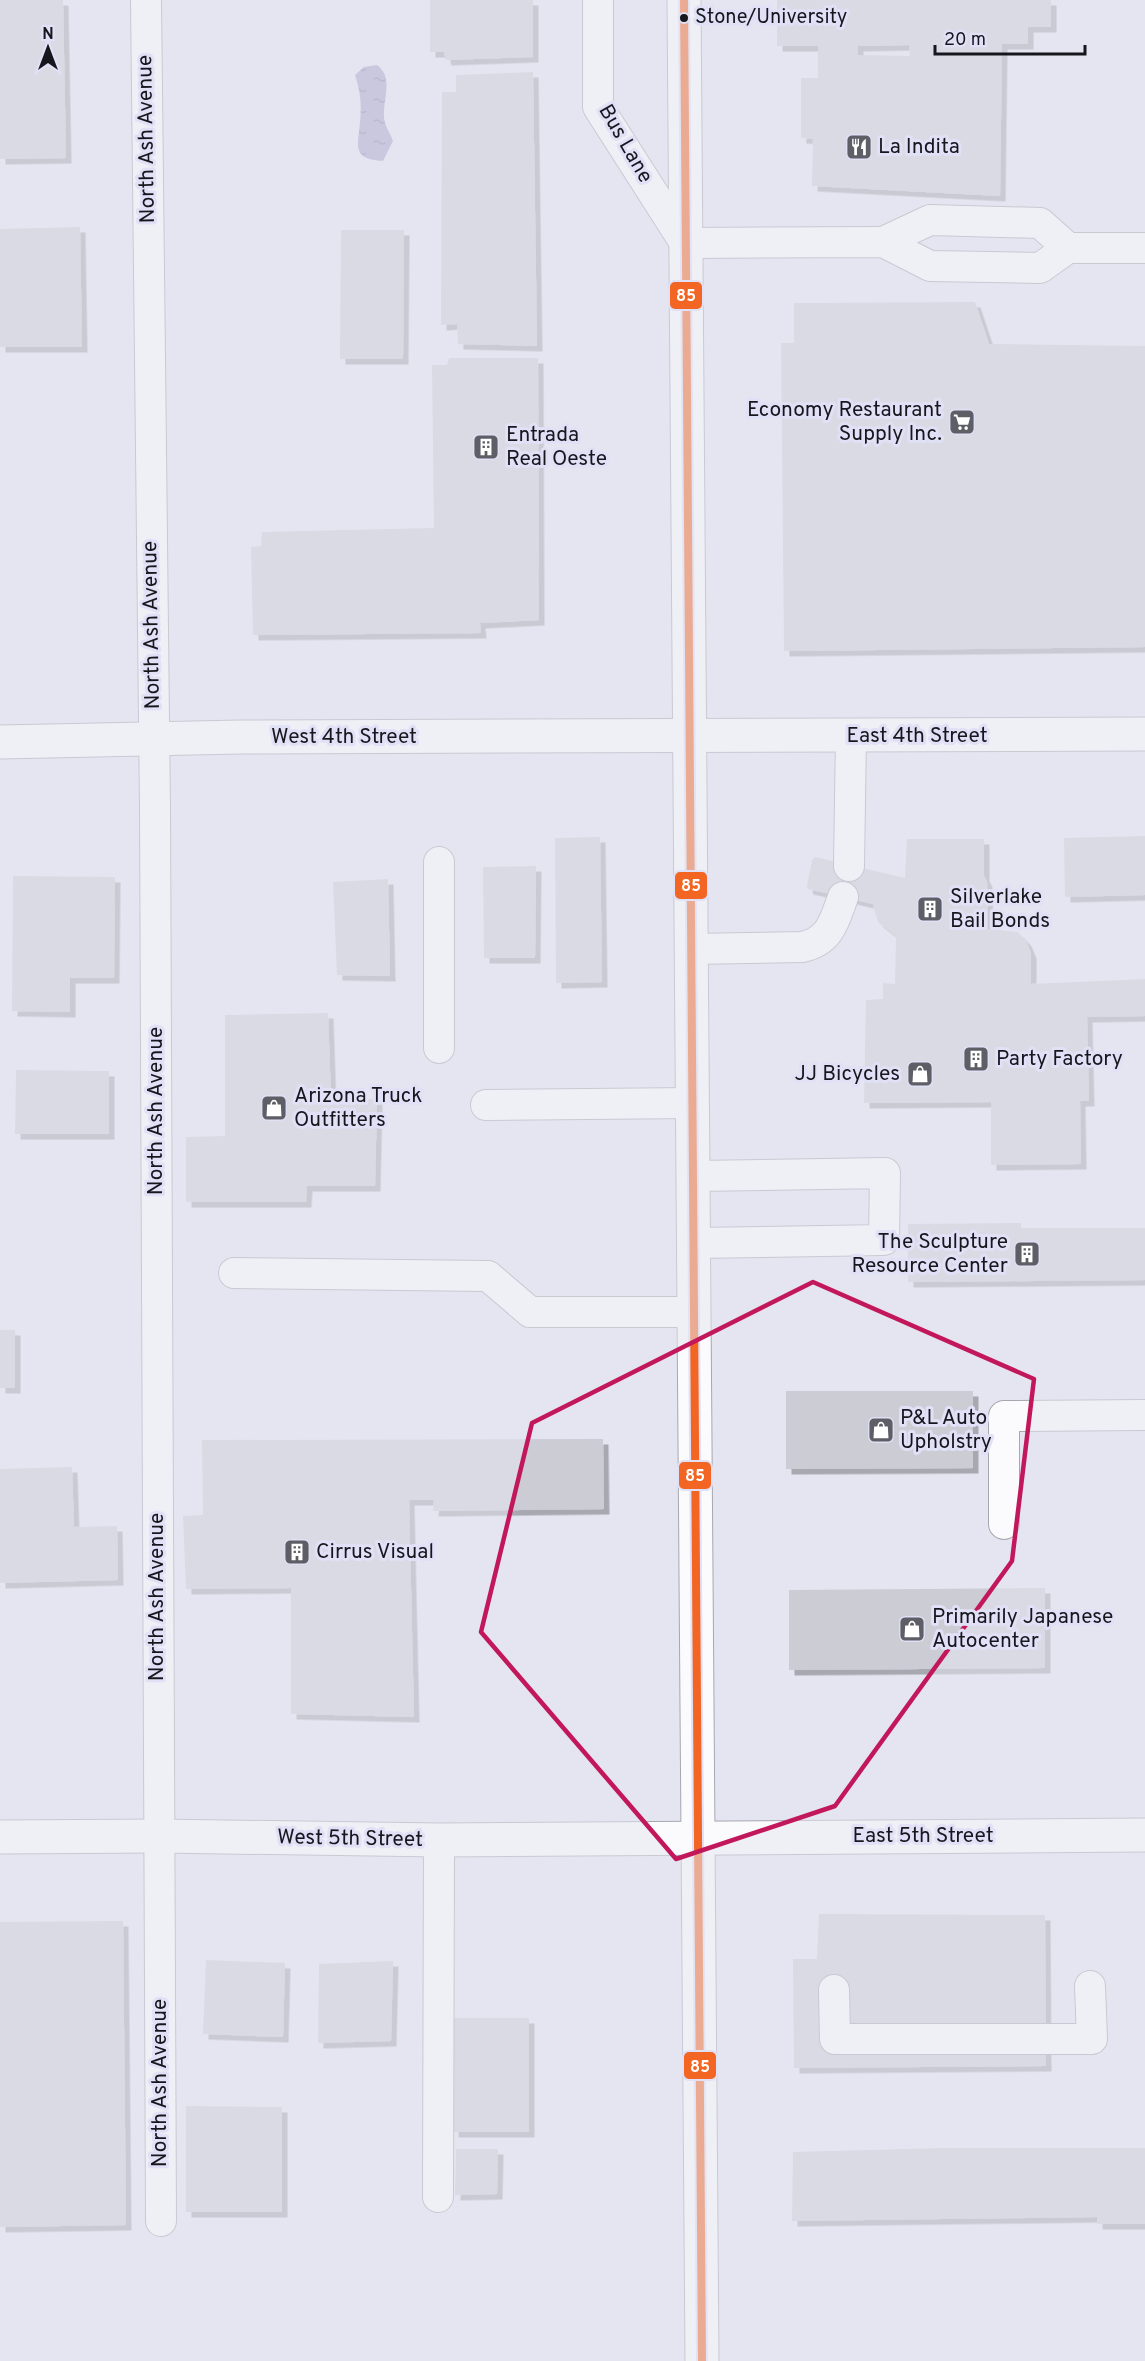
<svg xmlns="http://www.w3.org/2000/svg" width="1145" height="2361" font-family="Overpass,sans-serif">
<defs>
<pattern id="water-ripples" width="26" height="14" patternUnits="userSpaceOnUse" patternTransform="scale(1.5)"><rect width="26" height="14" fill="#a6a5cb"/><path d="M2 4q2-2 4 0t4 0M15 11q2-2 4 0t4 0" fill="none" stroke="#8685a4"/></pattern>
<filter id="shadow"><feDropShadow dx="5.5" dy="5.5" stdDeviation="0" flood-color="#0004"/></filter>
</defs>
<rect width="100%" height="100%" fill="#e5e5f1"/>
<!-- water -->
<path fill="url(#water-ripples)" d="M377,65c19,14 3,38 8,58 2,6 6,12 8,18l-10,20c-32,-2 -25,-15 -23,-39 2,-17 0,-32 -5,-47l9,-8z"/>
<!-- building -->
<g fill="#ccccd5" fill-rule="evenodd" filter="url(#shadow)">
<polygon points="0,0 63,0 66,158 0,159"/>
<polygon points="430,0 533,0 533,57 446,60 444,52 430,52"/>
<path d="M777,0h274v27h-23v17h-26l-2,152 -188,-10 1,-47 -12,-1v-60h17v-32h-41zM909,45l1,11 -52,-1v-9z"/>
<polygon points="533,72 537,346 458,344 457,324 441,325 442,92 456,92 456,75"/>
<polygon points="80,227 82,347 0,347 0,229"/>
<polygon points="341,230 404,230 403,359 340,359"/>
<polygon points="975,302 989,344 1145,346 1145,647 784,651 781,343 794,343 794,303"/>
<polygon points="449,358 538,358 539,620 480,623 481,633 253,635 251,547 261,546 262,532 434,528 432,365 447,365"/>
<polygon points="1145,836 1145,895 1065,897 1064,838"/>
<polygon points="600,837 602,982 556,983 555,838"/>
<polygon points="907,839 984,839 984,876 987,882 988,929 1018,932 1026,941 1031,953 1031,984 1145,979 1145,1016 1087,1017 1089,1101 1080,1101 1081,1164 991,1165 991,1102 864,1103 866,1000 883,999 883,983 895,984 896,936 878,922 873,904 808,889 807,886 812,860 815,857 905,878"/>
<polygon points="536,866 535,958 484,958 483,867"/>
<polygon points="13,876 115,877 114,978 70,978 70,1012 12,1011"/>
<polygon points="388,879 390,976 337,975 333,882"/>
<polygon points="328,1013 331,1099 377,1099 375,1186 307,1186 306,1202 186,1202 186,1137 225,1136 225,1015"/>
<polygon points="16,1070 109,1071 109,1134 15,1134"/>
<polygon points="1021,1223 1021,1228 1145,1228 1145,1280 908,1282 908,1224"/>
<rect x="0" y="1330" width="15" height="58"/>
<polygon points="786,1391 973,1391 973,1468 786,1469"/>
<polygon points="603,1439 604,1509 433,1511 434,1500 409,1500 414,1717 291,1714 291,1588 186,1589 183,1516 203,1515 202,1440"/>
<polygon points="72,1467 74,1527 117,1526 118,1580 0,1583 0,1469"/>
<polygon points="1045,1588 1045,1668 789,1670 789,1590"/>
<polygon points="819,1914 1045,1915 1046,2066 794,2068 793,1959 817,1959"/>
<polygon points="123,1921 126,2225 0,2227 0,1922"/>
<polygon points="206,1960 285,1963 283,2037 203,2034"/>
<polygon points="393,1961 391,2041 318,2043 319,1964"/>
<polygon points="450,2018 529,2018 529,2132 453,2132 454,2068 450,2068"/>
<polygon points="186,2106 282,2107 282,2212 186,2212"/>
<polygon points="944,2148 1145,2148 1145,2224 1097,2224 1097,2217 792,2221 793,2152"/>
<polygon points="456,2149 498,2149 497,2194 455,2195"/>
</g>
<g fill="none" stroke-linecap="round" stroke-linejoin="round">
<defs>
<g id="service">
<polyline points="146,0 155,810 161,2221"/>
<polyline points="598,0 598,107 685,243 883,242 930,266 1040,268 1068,248 1145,248"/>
<polyline points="883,242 930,220 1040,223 1068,248"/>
<polyline points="439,862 439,1048"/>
<polyline points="849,866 851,736"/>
<path d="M691,949l111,-2c28,-6 32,-25 41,-50"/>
<polyline points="486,1105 693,1103"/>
<polyline points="693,1176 885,1173 884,1240 694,1243"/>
<polyline points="234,1273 488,1276 530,1312 695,1312"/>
<polyline points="1004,1524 1004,1416 1145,1415"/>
<polyline points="834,1990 835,2039 1092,2039 1090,1986"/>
<polyline points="438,2197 439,1840"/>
</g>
<g id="minor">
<polyline points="0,742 241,737 1145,734"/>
<polyline points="0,1837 159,1836 439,1840 1145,1835"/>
</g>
<polyline id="secondary" points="684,0 702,2361"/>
</defs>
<!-- service casing -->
<use href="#service" stroke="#a7a7b0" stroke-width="32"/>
<!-- minor casing -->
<use href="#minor" stroke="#a7a7b0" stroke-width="35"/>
<!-- secondary casing -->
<use href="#secondary" stroke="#a7a7b0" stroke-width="35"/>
<!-- service -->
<use href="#service" stroke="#fbfbfd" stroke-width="30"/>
<!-- minor -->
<use href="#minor" stroke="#fbfbfd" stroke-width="33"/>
<!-- secondary -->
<use href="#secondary" stroke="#fbfbfd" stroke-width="33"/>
<defs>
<polyline id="bus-1" points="684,0 702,2361"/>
</defs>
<!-- bus-1 casing -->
<use href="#bus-1" stroke="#e0e0f6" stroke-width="12"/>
<!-- bus-1 -->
<use href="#bus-1" stroke="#f26522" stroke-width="8"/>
</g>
<!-- marked area -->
<path d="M0 0H1145V2361H0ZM813,1282l221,97 -22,182 -177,245 -159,53 -195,-227 51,-209z" fill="#e5e5f1" fill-opacity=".55" fill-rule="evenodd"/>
<path fill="none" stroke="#c2185b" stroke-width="4.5" stroke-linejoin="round" d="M813,1282l221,97 -22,182 -177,245 -159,53 -195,-227 51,-209z"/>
<!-- icons -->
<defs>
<symbol id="restaurant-square" viewBox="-11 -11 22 22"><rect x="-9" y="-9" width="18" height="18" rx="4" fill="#5e5e67" stroke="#e0e0f6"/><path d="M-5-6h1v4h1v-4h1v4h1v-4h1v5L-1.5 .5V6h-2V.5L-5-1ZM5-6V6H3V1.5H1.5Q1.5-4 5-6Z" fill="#fff"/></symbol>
<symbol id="supermarket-square" viewBox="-11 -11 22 22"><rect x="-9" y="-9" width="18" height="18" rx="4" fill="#5e5e67" stroke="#e0e0f6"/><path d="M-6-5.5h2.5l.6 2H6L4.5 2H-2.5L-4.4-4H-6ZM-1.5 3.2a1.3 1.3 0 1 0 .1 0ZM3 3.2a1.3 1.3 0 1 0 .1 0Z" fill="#fff"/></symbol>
<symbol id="building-square" viewBox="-11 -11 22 22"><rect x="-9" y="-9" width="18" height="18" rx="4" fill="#5e5e67" stroke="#e0e0f6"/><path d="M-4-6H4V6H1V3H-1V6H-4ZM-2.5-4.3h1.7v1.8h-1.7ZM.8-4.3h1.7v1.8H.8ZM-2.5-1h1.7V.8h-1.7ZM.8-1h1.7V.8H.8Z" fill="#fff"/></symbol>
<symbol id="shop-square" viewBox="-11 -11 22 22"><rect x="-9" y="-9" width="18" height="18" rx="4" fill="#5e5e67" stroke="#e0e0f6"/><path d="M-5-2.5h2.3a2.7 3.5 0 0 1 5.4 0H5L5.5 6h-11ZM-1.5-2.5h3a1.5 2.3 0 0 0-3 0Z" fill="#fff"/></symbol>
</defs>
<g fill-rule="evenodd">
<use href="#restaurant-square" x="844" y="132" width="30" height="30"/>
<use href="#supermarket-square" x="947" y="407" width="30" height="30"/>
<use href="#building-square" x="471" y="432" width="30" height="30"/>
<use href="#building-square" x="915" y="894" width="30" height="30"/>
<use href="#building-square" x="961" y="1044" width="30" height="30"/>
<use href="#shop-square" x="905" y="1059" width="30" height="30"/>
<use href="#shop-square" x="259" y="1093" width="30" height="30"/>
<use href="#building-square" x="1012" y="1239" width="30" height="30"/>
<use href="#shop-square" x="866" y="1415" width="30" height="30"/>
<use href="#building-square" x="282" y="1537" width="30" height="30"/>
<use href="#shop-square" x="897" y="1614" width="30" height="30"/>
</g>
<!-- markers -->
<circle fill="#16161d" stroke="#e0e0f6" stroke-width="2" cx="684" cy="18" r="5"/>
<g text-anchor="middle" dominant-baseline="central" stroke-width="6" stroke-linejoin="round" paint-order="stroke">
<!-- bus labels -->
<g font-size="20" fill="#16161d" stroke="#e0e0f6" text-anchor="start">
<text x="695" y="18">Stone/University</text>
</g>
<!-- street labels -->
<g font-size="21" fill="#16161d" stroke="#e0e0f6">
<text transform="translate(147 139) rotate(-91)">North Ash Avenue</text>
<text transform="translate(625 144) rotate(60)">Bus Lane</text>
<text transform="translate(152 625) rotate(-91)">North Ash Avenue</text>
<text x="917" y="736">East 4th Street</text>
<text x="344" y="737">West 4th Street</text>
<text transform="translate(156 1111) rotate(-90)">North Ash Avenue</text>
<text transform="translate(157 1597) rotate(-90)">North Ash Avenue</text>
<text x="923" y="1836">East 5th Street</text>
<text transform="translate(350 1839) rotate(1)">West 5th Street</text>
<text transform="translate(160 2083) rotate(-90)">North Ash Avenue</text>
</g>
<!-- poi labels -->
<g font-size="21" fill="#16161d" stroke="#e0e0f6" text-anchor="start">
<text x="878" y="147">La Indita</text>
<text x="942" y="410" text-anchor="end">Economy Restaurant<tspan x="942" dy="24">Supply Inc.</tspan></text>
<text x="506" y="435">Entrada<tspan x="506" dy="24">Real Oeste</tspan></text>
<text x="950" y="897">Silverlake<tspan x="950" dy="24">Bail Bonds</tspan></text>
<text x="996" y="1059">Party Factory</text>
<text x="900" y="1074" text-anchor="end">JJ Bicycles</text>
<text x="294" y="1096">Arizona Truck<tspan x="294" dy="24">Outfitters</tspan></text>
<text x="1008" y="1242" text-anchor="end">The Sculpture<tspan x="1008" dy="24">Resource Center</tspan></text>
<text x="900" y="1418">P&amp;L Auto<tspan x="900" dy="24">Upholstry</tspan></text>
<text x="316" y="1552">Cirrus Visual</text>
<text x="932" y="1617">Primarily Japanese<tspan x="932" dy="24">Autocenter</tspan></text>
</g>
</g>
<g stroke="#e0e0f6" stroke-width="2">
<rect x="669" y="281" width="34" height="29" rx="6" fill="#f26522"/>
<rect x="674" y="871" width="34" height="29" rx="6" fill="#f26522"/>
<rect x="678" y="1461" width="34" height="29" rx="6" fill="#f26522"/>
<rect x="683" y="2051" width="34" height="29" rx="6" fill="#f26522"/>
</g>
<g font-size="16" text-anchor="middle" font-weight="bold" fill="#fff">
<text x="686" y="301">85</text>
<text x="691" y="891">85</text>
<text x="695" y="1481">85</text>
<text x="700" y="2072">85</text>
</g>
<!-- north arrow -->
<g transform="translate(48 48)" stroke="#e0e0f6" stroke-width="4.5" paint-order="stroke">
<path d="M0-4.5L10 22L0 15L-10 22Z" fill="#16161d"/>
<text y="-9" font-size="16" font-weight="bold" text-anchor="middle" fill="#16161d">N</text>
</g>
<!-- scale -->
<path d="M935 45v9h150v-9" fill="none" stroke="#16161d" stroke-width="3"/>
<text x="944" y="45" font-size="18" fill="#16161d" stroke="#e0e0f6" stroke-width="4.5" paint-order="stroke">20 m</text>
</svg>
